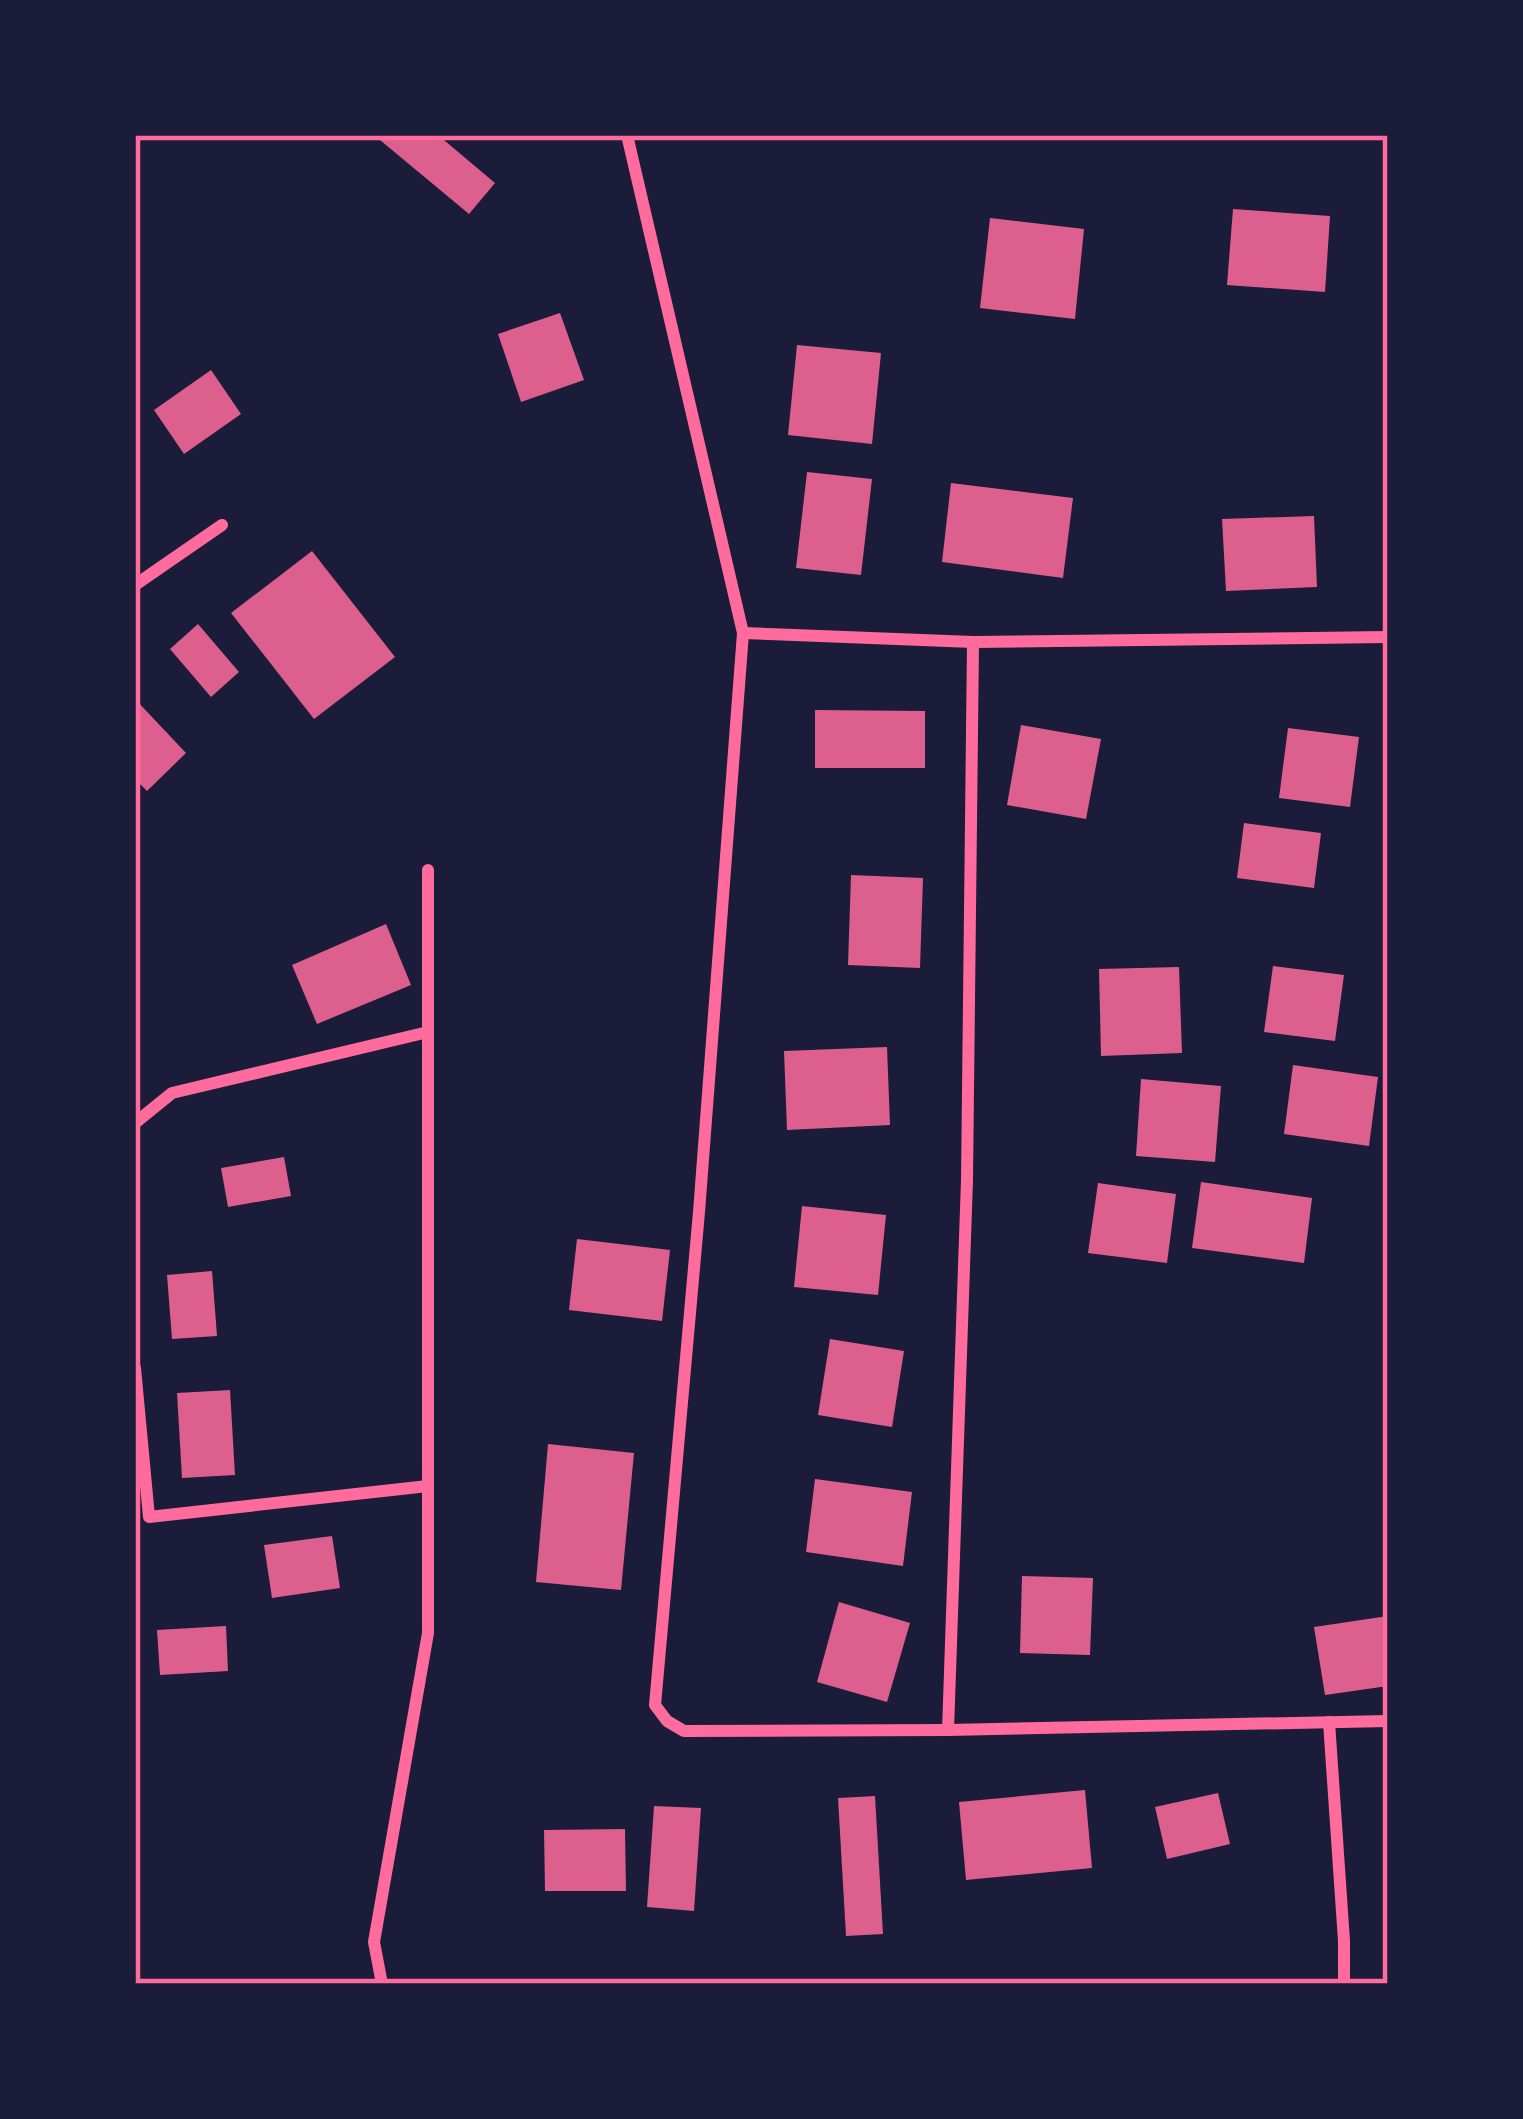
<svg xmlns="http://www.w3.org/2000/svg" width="1523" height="2119" font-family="'Nunito Sans',sans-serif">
<rect width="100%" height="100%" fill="#1b1b3a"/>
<!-- building -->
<g fill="#dd5f8e">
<polygon points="374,135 438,135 495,183 469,214"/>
<polygon points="1233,209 1330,216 1325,292 1227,285"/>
<polygon points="990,218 1084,229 1075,319 980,308"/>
<polygon points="560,313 584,380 521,402 498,334"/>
<polygon points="797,345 881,353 872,444 788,435"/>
<polygon points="211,370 241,414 184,454 154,410"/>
<polygon points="807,472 872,479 861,575 796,568"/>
<polygon points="951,483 1073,498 1063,578 942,562"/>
<polygon points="1314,516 1317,587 1226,591 1222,519"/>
<polygon points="312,551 395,657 314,719 231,613"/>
<polygon points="198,624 239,672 211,697 170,649"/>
<polygon points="135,699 186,753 147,791 135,779"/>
<polygon points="815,710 925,711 925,768 815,768"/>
<polygon points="1021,725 1101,739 1086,819 1007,805"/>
<polygon points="1288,728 1359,737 1350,807 1279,798"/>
<polygon points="1244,823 1321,833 1314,888 1237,878"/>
<polygon points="851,875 923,878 920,968 848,965"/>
<polygon points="386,924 411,985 317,1024 292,965"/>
<polygon points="1273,966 1344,975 1335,1041 1264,1032"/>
<polygon points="1179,967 1182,1053 1101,1056 1099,969"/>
<polygon points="887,1047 890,1125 787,1130 784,1051"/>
<polygon points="1293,1065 1378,1077 1369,1146 1284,1134"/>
<polygon points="1141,1079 1221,1086 1215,1162 1136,1156"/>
<polygon points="284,1157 291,1196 228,1207 221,1168"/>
<polygon points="1201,1182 1312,1198 1304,1263 1192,1248"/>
<polygon points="1098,1183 1176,1194 1167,1263 1088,1253"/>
<polygon points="802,1206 886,1215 878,1295 794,1287"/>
<polygon points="577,1239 670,1250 662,1321 569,1310"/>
<polygon points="212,1271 217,1336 172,1339 167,1275"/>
<polygon points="830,1339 904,1351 892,1427 818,1415"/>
<polygon points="230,1390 235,1475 182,1478 177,1393"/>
<polygon points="548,1444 634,1453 621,1590 536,1582"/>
<polygon points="815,1479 912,1492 903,1566 806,1552"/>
<polygon points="332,1536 340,1588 272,1598 264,1545"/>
<polygon points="1022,1576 1093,1578 1090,1655 1020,1653"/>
<polygon points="839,1602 910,1623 887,1702 817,1682"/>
<polygon points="1388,1616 1388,1686 1325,1695 1314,1627"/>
<polygon points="226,1626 228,1671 160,1675 157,1630"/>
<polygon points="1085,1790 1092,1868 966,1880 959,1802"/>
<polygon points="1218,1793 1230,1844 1167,1859 1155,1807"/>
<polygon points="875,1796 883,1934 846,1936 838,1798"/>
<polygon points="654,1806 701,1808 694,1911 647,1907"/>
<polygon points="625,1829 626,1891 545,1891 544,1830"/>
</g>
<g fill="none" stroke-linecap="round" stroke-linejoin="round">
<!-- minor -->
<g stroke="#ff6b9d" stroke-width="12">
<polyline points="627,135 743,633 699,1212 655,1705 667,1721 684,1731 948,1730 1388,1721"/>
<polyline points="135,585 222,525"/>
<polyline points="743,633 973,642 1388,637"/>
<polyline points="135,1123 172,1093 428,1032"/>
<polyline points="135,1368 149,1517 428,1486"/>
<polyline points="1329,1722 1344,1941 1344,1984"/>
<polyline points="948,1730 967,1180 973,642"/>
<polyline points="382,1984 374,1942 428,1633 428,870"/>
</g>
</g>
<!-- border -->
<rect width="1523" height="2119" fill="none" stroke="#1b1b3a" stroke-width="276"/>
<rect x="138" y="138" width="1247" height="1843" fill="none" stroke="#ff6b9d" stroke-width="4.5"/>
</svg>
